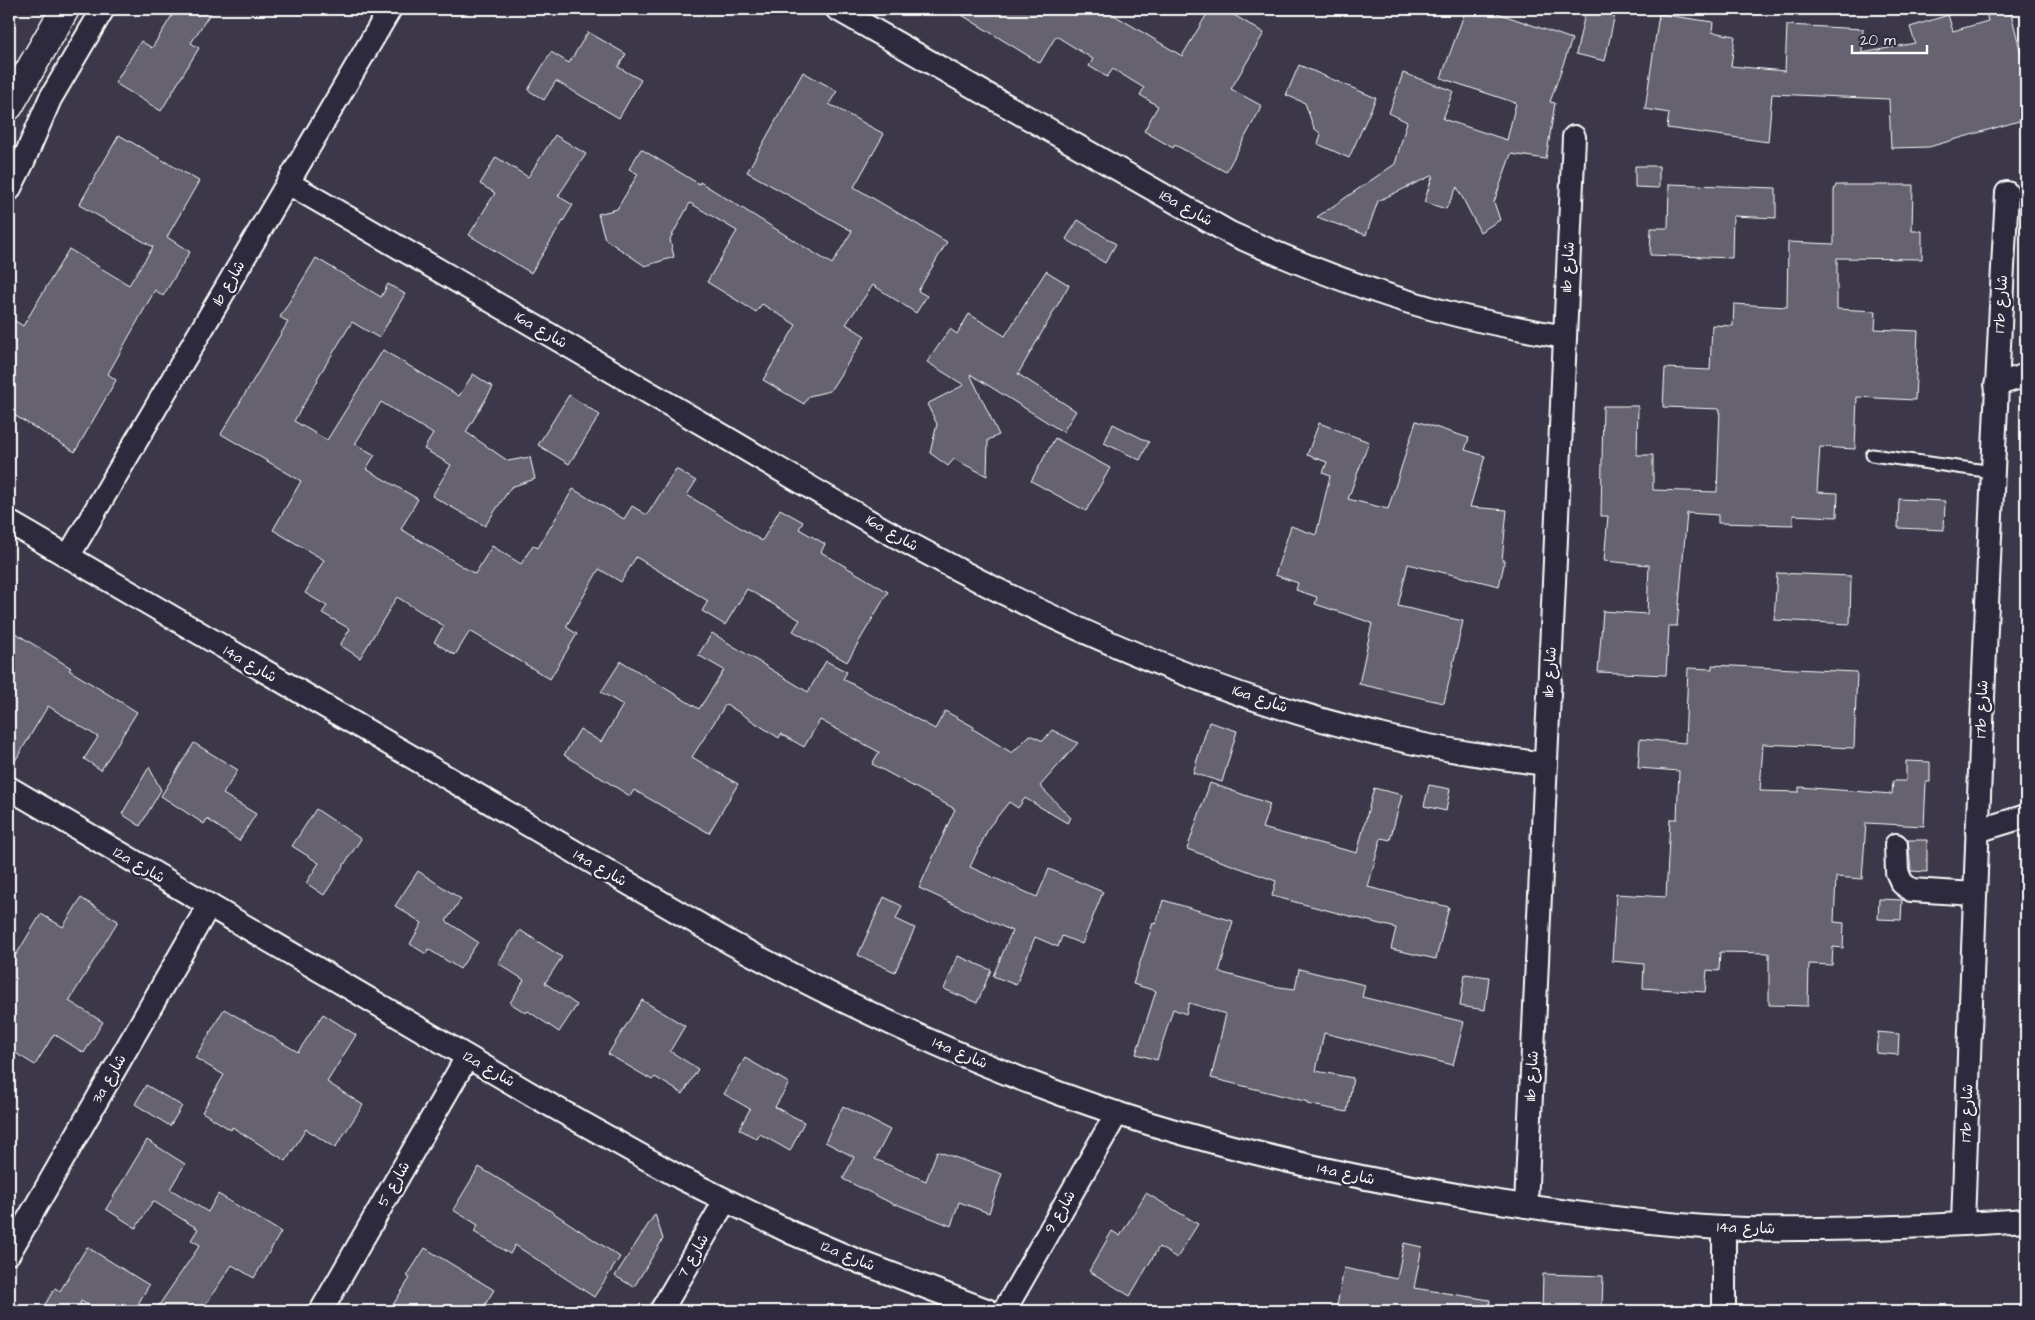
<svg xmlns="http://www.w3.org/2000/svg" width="2035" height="1320" font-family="'Architects Daughter','Playpen Sans Arabic',sans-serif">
<rect width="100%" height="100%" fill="#3c3749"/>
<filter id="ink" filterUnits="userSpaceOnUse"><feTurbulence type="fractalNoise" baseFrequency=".02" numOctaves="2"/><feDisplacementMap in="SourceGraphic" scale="10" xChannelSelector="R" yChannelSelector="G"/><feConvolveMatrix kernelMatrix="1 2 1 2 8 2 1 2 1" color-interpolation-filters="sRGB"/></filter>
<g filter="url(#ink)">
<!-- building -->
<g fill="#666270" stroke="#fff">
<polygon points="176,9 213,9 191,43 199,48 161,111 115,83 141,41 152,48"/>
<polygon points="952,9 1104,9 1182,56 1210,9 1224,9 1264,33 1231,89 1262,106 1226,172 1175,145 1173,148 1144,131 1158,106 1140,95 1144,88 1113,69 1107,77 1089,66 1093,59 1056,36 1040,63"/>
<polygon points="1466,9 1486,9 1572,39 1550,102 1555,103 1546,159 1511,154 1494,202 1500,220 1480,232 1457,187 1446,209 1424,202 1433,175 1378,201 1366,235 1317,217 1395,164 1407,122 1389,113 1403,73 1453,91 1443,119 1507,140 1516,103 1441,78"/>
<polygon points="1586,9 1616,9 1605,61 1576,54"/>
<polygon points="1985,9 2010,9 2026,74 2026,119 1929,147 1891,148 1889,99 1772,94 1768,142 1667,128 1669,113 1645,109 1659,14 1713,22 1712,32 1735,36 1731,66 1785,71 1787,25 1863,29 1862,53 1915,43 1910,27 1948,15 1953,31 1988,21"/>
<polygon points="588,32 626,54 618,67 641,80 619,118 556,81 544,100 528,90 551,52 569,63"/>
<polygon points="1299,65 1376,98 1349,158 1318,144 1321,134 1314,128 1305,103 1286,95"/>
<polygon points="803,72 837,91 829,104 884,134 854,187 947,242 918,291 927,296 916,313 873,285 846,324 865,336 830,391 809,396 804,404 763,380 796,325 762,304 756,312 707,282 737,231 690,203 670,239 674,257 645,266 605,239 598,214 617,209 638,174 629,169 641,149 699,184 700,182 832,264 852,231 747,172"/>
<polygon points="119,135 199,181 167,237 190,252 163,296 155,290 108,374 116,380 75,452 9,412 9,317 23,326 69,249 129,285 153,247 79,205"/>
<polygon points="555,135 586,154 558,196 573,205 531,273 469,235 495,193 480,184 496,157 528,177"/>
<polygon points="1635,166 1659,166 1659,188 1635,187"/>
<polygon points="1669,184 1776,188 1776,218 1733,216 1732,258 1650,255 1651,228 1668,228"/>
<polygon points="1836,185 1913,185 1912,231 1922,231 1922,259 1837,258 1837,309 1876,311 1875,329 1918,331 1915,400 1857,397 1855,449 1820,447 1817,492 1838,493 1837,517 1793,515 1793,525 1718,523 1718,515 1687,513 1677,626 1669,626 1666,675 1598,672 1603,611 1647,614 1649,565 1604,561 1608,516 1601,516 1603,406 1638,406 1637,455 1653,455 1653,490 1717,492 1720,409 1663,407 1665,368 1710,370 1712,325 1733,326 1734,304 1787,307 1788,242 1834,244 1834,190"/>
<polygon points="1078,220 1116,244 1105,263 1066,239"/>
<polygon points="316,258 381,297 388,284 405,294 379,338 352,322 317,379 318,380 294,421 327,440 383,350 459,396 473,374 493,387 466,432 508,461 530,457 535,479 511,487 485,526 432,496 451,465 424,449 433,434 381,402 355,444 375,455 366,469 418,499 401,529 475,574 492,546 521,564 533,545 538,548 573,489 624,519 632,506 647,515 676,469 696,481 687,495 762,541 780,509 803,522 799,529 825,544 821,552 888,592 847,662 793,631 800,620 747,589 725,625 702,611 708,601 636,557 621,582 599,569 566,627 577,634 550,679 470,631 455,655 434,642 444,626 397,597 360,658 340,645 350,629 322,613 327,606 305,593 324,560 273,530 301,481 221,434 288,322 280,317"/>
<polygon points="1046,271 1069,285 1018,374 1076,411 1063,432 970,374 999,435 988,440 987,476 954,459 948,466 930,453 937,424 927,404 964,385 927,362 950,329 957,334 969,314 1005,336"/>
<polygon points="569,395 600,415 569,464 538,445"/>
<polygon points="1416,421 1469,438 1465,450 1485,456 1470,507 1507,510 1502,560 1505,560 1499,586 1408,564 1398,606 1463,621 1444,703 1359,684 1372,623 1315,604 1317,597 1296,590 1298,583 1275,575 1291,526 1316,535 1330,476 1323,473 1327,462 1307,455 1319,423 1369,442 1348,499 1388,509"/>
<polygon points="1113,424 1149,442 1140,460 1104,443"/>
<polygon points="1055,438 1110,468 1086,511 1031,481"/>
<polygon points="1899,499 1945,501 1944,530 1898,528"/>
<polygon points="1777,573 1851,576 1850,624 1774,620"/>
<polygon points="9,629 71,668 69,670 137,712 101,770 84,759 98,737 48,706 9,771"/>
<polygon points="712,633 808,692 826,661 847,672 843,679 935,729 945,711 974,727 973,729 1012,753 1030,735 1043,741 1052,730 1078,743 1040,786 1071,818 1067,823 1025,798 1018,808 1009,802 989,827 970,867 1037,897 1049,869 1103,892 1082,944 1062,936 1058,947 1035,937 1016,985 993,976 1012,931 919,888 955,809 872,764 879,752 820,720 804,747 781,734 779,738 726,704 692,757 738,784 709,833 634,790 630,796 564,755 580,729 601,742 623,705 601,692 621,661 699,709 724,670 698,655"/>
<polygon points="1712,665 1857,672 1854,748 1763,744 1760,791 1799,792 1799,787 1892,794 1893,781 1906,781 1906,761 1930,762 1930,782 1926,782 1924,826 1866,823 1862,879 1836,877 1834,922 1844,923 1843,948 1833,947 1832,965 1809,964 1808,1006 1769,1005 1769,953 1720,952 1719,971 1707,970 1705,992 1643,988 1644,964 1612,961 1616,894 1666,897 1670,819 1677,819 1679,771 1638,768 1640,739 1685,743 1688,668 1712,669"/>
<polygon points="1209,722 1237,731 1222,782 1193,773"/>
<polygon points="194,743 238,770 223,794 256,814 239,841 207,819 204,824 161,796"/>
<polygon points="149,767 161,790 140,826 122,814"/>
<polygon points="1210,783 1270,804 1262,828 1357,853 1374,788 1402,795 1390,840 1381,838 1368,887 1449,907 1436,959 1391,949 1396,928 1272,896 1276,881 1187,849"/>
<polygon points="1429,785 1450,789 1446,811 1424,806"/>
<polygon points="316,809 361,839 324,895 306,883 319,863 292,846"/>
<polygon points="1908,840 1927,840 1927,872 1911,871"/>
<polygon points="418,871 461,899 446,921 478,942 460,969 428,949 426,954 410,944 422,923 395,906"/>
<polygon points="884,897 902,906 896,919 915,928 895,972 858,955"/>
<polygon points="81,898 118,921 69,1001 103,1022 84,1053 54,1034 35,1065 9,1049 9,950 16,955 41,914 63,927"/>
<polygon points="1879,899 1902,900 1901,920 1878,919"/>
<polygon points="1163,900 1233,921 1219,972 1272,986 1295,989 1299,969 1365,985 1362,997 1464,1022 1453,1065 1324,1033 1316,1071 1353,1078 1347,1112 1307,1104 1308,1102 1211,1078 1226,1014 1189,1003 1186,1014 1173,1009 1157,1060 1136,1054 1156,991 1133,984 1153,923 1156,924"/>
<polygon points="520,930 562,957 545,983 577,1005 559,1032 528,1011 526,1013 510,1003 524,980 498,963"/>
<polygon points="958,956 991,970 977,1003 944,989"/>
<polygon points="1465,974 1489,977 1485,1010 1460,1006"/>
<polygon points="642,1000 685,1026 670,1051 698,1069 683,1094 655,1077 652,1080 608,1054"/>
<polygon points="224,1009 298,1052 323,1014 356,1035 327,1082 363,1105 335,1148 306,1129 286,1161 232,1127 231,1130 202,1112 224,1075 195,1058"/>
<polygon points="1878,1032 1899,1034 1898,1055 1876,1053"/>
<polygon points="745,1058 789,1083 775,1107 804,1122 790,1151 760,1134 757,1139 739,1129 750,1109 724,1094"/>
<polygon points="146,1085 182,1106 170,1126 135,1104"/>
<polygon points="843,1106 890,1130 875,1159 926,1181 937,1151 1002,1174 989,1213 959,1202 951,1226 896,1204 895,1205 843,1179 854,1157 825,1142"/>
<polygon points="147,1140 185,1164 170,1189 208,1212 218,1194 281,1232 254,1278 232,1265 201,1311 155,1311 200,1245 191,1240 198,1229 153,1201 136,1228 106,1209"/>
<polygon points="479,1167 540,1204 620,1257 594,1297 515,1245 510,1254 474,1232 478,1225 453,1210"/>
<polygon points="1146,1193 1198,1224 1177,1258 1159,1247 1130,1296 1089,1271 1112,1231 1120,1236"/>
<polygon points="655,1214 663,1239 634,1287 615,1276"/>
<polygon points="1404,1243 1422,1247 1414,1288 1490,1300 1489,1311 1336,1311 1344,1268 1397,1279"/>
<polygon points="87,1247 149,1285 134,1311 98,1311 81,1301 80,1304 92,1311 41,1311 55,1288 60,1291"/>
<polygon points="425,1248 494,1290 481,1311 389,1311 410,1278 407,1276"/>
<polygon points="1543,1274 1603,1276 1602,1311 1542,1311"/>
</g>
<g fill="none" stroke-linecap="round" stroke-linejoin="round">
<defs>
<polyline id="service" points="1872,455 1993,472"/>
<g id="minor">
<path d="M837,9l393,224c71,32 143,61 219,80 38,10 77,17 116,24"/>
<path d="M288,183c142,82 283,164 425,247 70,41 140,84 212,122 142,77 298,146 455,183 54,14 110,22 166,29"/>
<polyline points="9,190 23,162 50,99 103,9"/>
<polyline points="1996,385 2026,375"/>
<path d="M9,522l722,421c99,53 200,102 306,142 141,54 288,88 437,113 82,13 165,25 248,30 34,2 68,1 102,1 67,-1 135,-4 202,-9"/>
<polyline points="68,557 390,9"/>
<polyline points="9,788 536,1097 681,1178 792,1233 860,1262 989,1311"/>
<polyline points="1977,831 2026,816"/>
<polyline points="1896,845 1897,872 1902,883 1911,890 1975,894"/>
<polyline points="1526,1206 1574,137"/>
<path d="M1963,1224c12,-343 25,-687 44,-1031"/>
<polyline points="9,1253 209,905"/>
<polyline points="321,1311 467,1057"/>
<polyline points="661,1311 725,1201"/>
<polyline points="1004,1311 1117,1113"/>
<polyline points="1724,1311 1724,1228"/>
</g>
<polyline id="tertiary" points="9,106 65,9"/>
</defs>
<!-- service casing -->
<use href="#service" stroke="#fff" stroke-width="15"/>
<!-- minor casing -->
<use href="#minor" stroke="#fff" stroke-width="26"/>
<!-- tertiary casing -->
<use href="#tertiary" stroke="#fff" stroke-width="31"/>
<!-- service -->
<use href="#service" stroke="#2f2a3d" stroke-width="11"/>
<!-- minor -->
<use href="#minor" stroke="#2f2a3d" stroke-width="22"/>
<!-- tertiary -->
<use href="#tertiary" stroke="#2f2a3d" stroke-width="28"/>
</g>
</g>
<g text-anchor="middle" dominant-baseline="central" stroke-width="5" stroke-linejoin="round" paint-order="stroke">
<!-- street labels -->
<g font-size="15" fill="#fff" stroke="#2f2a3d">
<text transform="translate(1186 208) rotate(29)">18a شارع</text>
<text transform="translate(1568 267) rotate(-87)">11b شارع</text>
<text transform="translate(229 283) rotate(-60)">1b شارع</text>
<text transform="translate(2001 304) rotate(-87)">17b شارع</text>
<text transform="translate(541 330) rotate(30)">16a شارع</text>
<text transform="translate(892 533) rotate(30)">16a شارع</text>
<text transform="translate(250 664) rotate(30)">14a شارع</text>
<text transform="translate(1550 672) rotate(-87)">11b شارع</text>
<text transform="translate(1260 699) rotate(19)">16a شارع</text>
<text transform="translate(1982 709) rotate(-88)">17b شارع</text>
<text transform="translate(139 865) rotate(30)">12a شارع</text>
<text transform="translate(600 868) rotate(30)">14a شارع</text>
<text transform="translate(960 1053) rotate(23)">14a شارع</text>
<text transform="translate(489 1069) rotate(30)">12a شارع</text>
<text transform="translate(1532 1076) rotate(-87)">11b شارع</text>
<text transform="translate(109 1079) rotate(-60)">3a شارع</text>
<text transform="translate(1967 1113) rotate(-88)">17b شارع</text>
<text transform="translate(1346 1174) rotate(12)">14a شارع</text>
<text transform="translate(394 1184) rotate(-60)">شارع 5</text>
<text transform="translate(1060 1212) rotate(-60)">شارع 9</text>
<text transform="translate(1746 1228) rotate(2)">14a شارع</text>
<text transform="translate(693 1256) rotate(-60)">شارع 7</text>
<text transform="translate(848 1256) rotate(22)">12a شارع</text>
</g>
</g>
<!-- margin -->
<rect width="2035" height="1320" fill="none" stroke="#2f2a3d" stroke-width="30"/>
<rect x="15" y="15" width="2005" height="1290" fill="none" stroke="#fff" stroke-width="2" filter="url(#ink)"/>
<!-- scale -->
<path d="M1852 45v8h75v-8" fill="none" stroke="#ffffff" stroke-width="2.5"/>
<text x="1860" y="45" font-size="15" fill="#ffffff" stroke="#2f2a3d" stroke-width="4" paint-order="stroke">20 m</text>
</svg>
